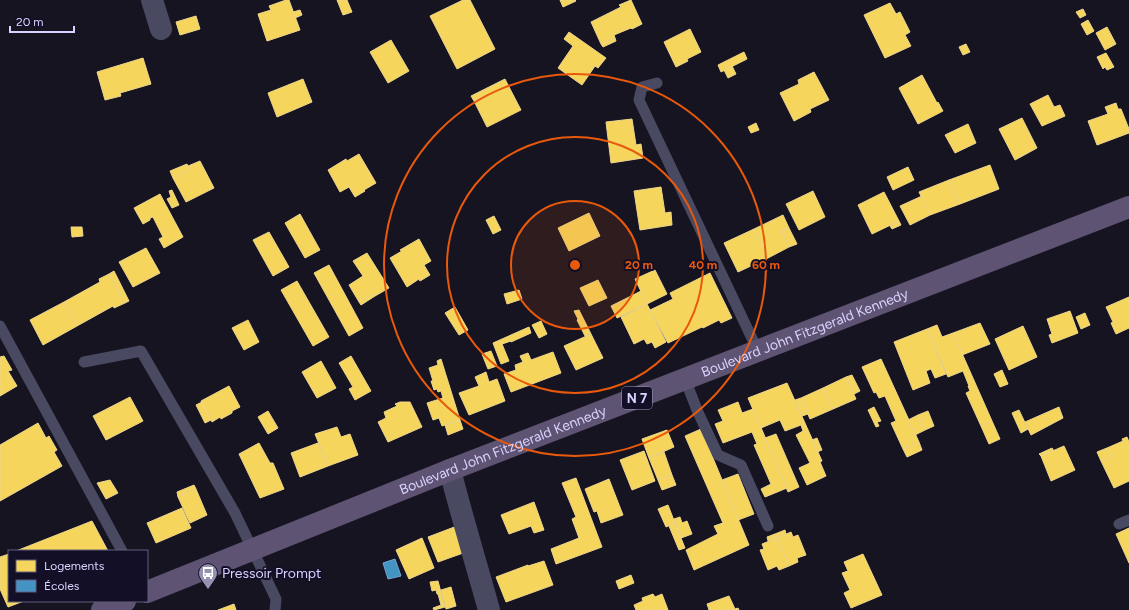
<svg xmlns="http://www.w3.org/2000/svg" width="1129" height="610" font-family="Figtree,sans-serif">
<rect width="100%" height="100%" fill="#161421"/>
<!-- homes -->
<g fill="#f6d55c" stroke="#edd58d">
<polygon points="286,0 289,0 300,30 267,41 258,14 271,10 269,6"/>
<polygon points="337,0 347,0 352,12 343,15"/>
<polygon points="463,0 470,0 495,49 457,69 430,16"/>
<polygon points="560,0 575,0 576,1 563,7"/>
<polygon points="631,0 642,24 632,29 631,28 614,35 615,38 601,44 591,22 621,7 619,5"/>
<polygon points="890,3 896,14 900,12 910,32 905,35 911,46 885,58 864,15"/>
<polygon points="1083,9 1086,15 1080,18 1076,12"/>
<polygon points="300,10 302,15 295,18 293,12"/>
<polygon points="196,16 200,29 180,35 176,22"/>
<polygon points="1088,20 1094,31 1087,35 1081,24"/>
<polygon points="1107,27 1116,44 1105,50 1096,33"/>
<polygon points="690,29 701,52 687,59 688,61 676,67 664,42"/>
<polygon points="569,32 606,58 598,68 595,66 582,85 558,68 573,46 564,39"/>
<polygon points="615,38 616,41 603,47 601,44"/>
<polygon points="391,40 409,71 388,83 370,52"/>
<polygon points="966,44 970,52 963,55 959,47"/>
<polygon points="744,52 747,59 721,72 718,65"/>
<polygon points="1106,53 1114,67 1107,70 1105,67 1103,69 1097,57"/>
<polygon points="143,58 151,84 120,93 121,96 105,100 97,72"/>
<polygon points="732,66 736,74 728,78 724,70"/>
<polygon points="814,72 829,100 810,109 811,112 794,121 780,93 799,84 798,80"/>
<polygon points="922,75 937,103 938,102 943,111 918,124 899,88"/>
<polygon points="303,79 312,102 277,117 268,93"/>
<polygon points="505,79 508,85 474,101 471,96"/>
<polygon points="508,85 521,110 487,127 474,101"/>
<polygon points="1048,95 1054,107 1060,105 1065,116 1042,126 1030,104"/>
<polygon points="1116,103 1118,109 1121,109 1129,129 1129,133 1097,145 1088,121 1108,114 1105,107"/>
<polygon points="1022,118 1037,148 1015,160 999,129"/>
<polygon points="632,119 636,145 641,144 643,158 611,163 606,122"/>
<polygon points="756,123 759,130 751,133 748,127"/>
<polygon points="968,124 976,143 955,153 945,135"/>
<polygon points="359,154 376,183 364,190 365,191 355,197 349,187 340,192 328,170 346,159 347,161"/>
<polygon points="200,161 214,188 186,202 173,178 190,170 188,166"/>
<polygon points="187,164 190,170 173,178 170,171"/>
<polygon points="990,165 999,189 960,204 949,180"/>
<polygon points="908,167 914,180 893,190 887,177"/>
<polygon points="949,180 960,204 930,215 919,192"/>
<polygon points="661,187 665,213 671,212 672,225 640,230 634,191"/>
<polygon points="172,190 179,205 172,208 167,199 171,197 169,191"/>
<polygon points="813,191 825,217 799,230 786,204"/>
<polygon points="884,192 899,221 872,234 858,205"/>
<polygon points="160,194 183,237 164,248 159,239 163,237 153,217 150,218 150,220 143,224 134,208"/>
<polygon points="922,196 930,215 910,225 900,206"/>
<polygon points="589,213 600,236 569,251 558,228"/>
<polygon points="300,214 320,250 305,258 285,223"/>
<polygon points="783,215 789,228 782,231 789,247 768,258 754,229"/>
<polygon points="494,216 501,230 493,234 486,220"/>
<polygon points="899,221 901,225 892,229 890,226"/>
<polygon points="71,227 82,227 83,236 72,237"/>
<polygon points="789,228 797,244 789,247 782,231"/>
<polygon points="754,229 768,258 738,272 724,243"/>
<polygon points="269,232 289,267 273,276 253,240"/>
<polygon points="419,239 431,261 424,265 430,275 420,281 419,279 407,287 390,258 402,251 400,250"/>
<polygon points="146,248 160,273 133,287 119,262"/>
<polygon points="367,253 389,288 375,296 373,294 359,302 349,285 363,276 353,261"/>
<polygon points="329,265 363,328 349,336 314,273"/>
<polygon points="655,270 667,294 647,304 635,279"/>
<polygon points="114,271 129,301 125,303 109,274"/>
<polygon points="710,273 732,318 721,323 719,320 703,328 702,327 668,343 650,310 673,299 670,293"/>
<polygon points="109,274 125,303 114,308 113,306 77,326 64,302 100,282 99,279"/>
<polygon points="598,280 607,298 589,306 580,288"/>
<polygon points="297,281 329,337 313,346 281,290"/>
<polygon points="519,290 522,299 507,304 504,294"/>
<polygon points="641,291 647,304 617,318 611,306"/>
<polygon points="373,294 375,296 361,305 359,302"/>
<polygon points="1129,297 1129,328 1116,334 1111,323 1113,322 1106,307"/>
<polygon points="64,302 77,326 43,345 30,320"/>
<polygon points="647,304 666,342 655,348 652,342 647,344 644,339 634,344 621,317"/>
<polygon points="455,307 468,330 459,335 445,313"/>
<polygon points="579,310 591,334 585,336 577,320 578,319 574,311"/>
<polygon points="1070,311 1078,333 1052,343 1049,335 1052,334 1047,319"/>
<polygon points="1085,313 1090,325 1081,329 1076,317"/>
<polygon points="248,320 259,342 244,350 232,328"/>
<polygon points="541,321 547,334 539,338 532,325"/>
<polygon points="980,323 990,344 962,355 953,333"/>
<polygon points="937,325 942,337 953,333 992,421 981,426 966,393 970,391 968,386 969,386 963,371 948,377 927,329"/>
<polygon points="1023,326 1037,357 1009,370 995,339"/>
<polygon points="529,327 531,333 511,342 511,341 502,344 509,361 501,364 493,343"/>
<polygon points="927,329 946,374 935,378 931,369 926,371 930,383 913,390 894,342"/>
<polygon points="591,334 603,358 576,370 564,346"/>
<polygon points="491,351 497,366 488,369 482,354"/>
<polygon points="553,352 561,373 511,392 504,374 516,370 515,365 523,362 520,356 528,353 531,360"/>
<polygon points="4,356 12,370 8,371 17,386 0,396 0,357"/>
<polygon points="351,356 371,391 355,400 349,389 353,387 339,363"/>
<polygon points="441,359 460,420 442,426 439,418 433,420 427,403 443,398 441,391 438,392 437,389 434,390 431,381 433,381 429,368 438,365 437,361"/>
<polygon points="881,359 919,442 903,449 891,423 896,421 885,396 879,398 876,392 874,393 862,367"/>
<polygon points="321,361 336,388 317,398 302,372"/>
<polygon points="1002,370 1008,384 1000,387 994,374"/>
<polygon points="486,372 489,382 497,379 505,401 469,415 459,393 479,386 475,377"/>
<polygon points="852,375 860,391 854,394 846,377"/>
<polygon points="846,377 856,399 833,409 823,388"/>
<polygon points="787,383 822,461 820,462 826,476 807,485 799,468 810,463 796,435 803,431 801,425 785,431 780,420 761,428 748,398"/>
<polygon points="229,386 240,407 232,411 232,413 221,419 220,417 212,422 201,401"/>
<polygon points="823,388 833,409 810,419 801,398"/>
<polygon points="130,397 143,421 106,440 93,416"/>
<polygon points="801,398 808,414 802,416 795,400"/>
<polygon points="202,402 211,420 205,423 196,405"/>
<polygon points="400,402 410,402 422,427 388,442 378,422 386,418 384,412 397,406 395,404"/>
<polygon points="738,402 742,413 753,409 787,488 765,497 761,489 771,484 754,445 757,444 752,432 723,443 715,424 723,421 718,410"/>
<polygon points="874,407 881,421 877,422 879,426 876,427 868,410"/>
<polygon points="1059,407 1063,418 1031,435 1025,422"/>
<polygon points="1019,410 1028,429 1021,433 1012,413"/>
<polygon points="268,411 278,428 268,434 258,417"/>
<polygon points="928,411 934,426 925,430 918,415"/>
<polygon points="918,415 925,430 915,435 908,420"/>
<polygon points="460,420 463,429 448,435 445,425"/>
<polygon points="992,421 1000,439 989,444 981,426"/>
<polygon points="38,423 46,438 49,436 57,450 54,452 62,466 0,501 0,445"/>
<polygon points="337,427 341,437 350,434 358,455 328,466 315,434"/>
<polygon points="701,429 749,545 694,570 686,550 718,534 714,526 723,523 685,436"/>
<polygon points="667,430 674,447 649,458 642,439"/>
<polygon points="776,434 799,487 788,492 765,438"/>
<polygon points="1127,437 1129,442 1129,481 1114,488 1101,461 1111,457 1107,448 1123,441 1122,439"/>
<polygon points="817,438 822,450 817,452 812,440"/>
<polygon points="919,442 922,450 907,457 903,449"/>
<polygon points="259,443 270,463 273,463 284,489 260,498 239,454"/>
<polygon points="318,443 328,466 300,477 291,453"/>
<polygon points="1064,446 1075,470 1051,481 1041,456"/>
<polygon points="1052,448 1054,451 1041,456 1039,454"/>
<polygon points="1107,448 1111,457 1101,461 1097,452"/>
<polygon points="644,451 655,481 632,490 620,460"/>
<polygon points="664,452 672,475 658,480 649,458"/>
<polygon points="738,474 754,514 738,520 722,480"/>
<polygon points="672,475 676,485 662,490 658,480"/>
<polygon points="576,478 602,547 556,564 551,549 579,538 572,519 576,517 562,483"/>
<polygon points="609,479 623,515 601,523 597,511 594,512 585,489"/>
<polygon points="110,480 118,493 106,499 97,483"/>
<polygon points="194,485 196,489 178,497 177,492"/>
<polygon points="196,489 207,515 190,523 178,497"/>
<polygon points="534,502 544,530 534,533 531,526 509,534 501,515"/>
<polygon points="668,505 675,523 666,527 658,509"/>
<polygon points="182,508 191,528 156,543 147,523"/>
<polygon points="680,517 682,523 687,521 692,534 681,538 674,519"/>
<polygon points="92,521 108,551 16,551"/>
<polygon points="675,523 685,548 679,550 669,526"/>
<polygon points="457,526 466,552 438,562 428,537"/>
<polygon points="1129,528 1129,563 1116,534"/>
<polygon points="785,530 786,534 777,538 775,534"/>
<polygon points="791,532 793,537 798,535 806,555 797,558 798,562 789,566 777,538"/>
<polygon points="775,534 777,538 768,541 767,537"/>
<polygon points="422,538 434,568 409,579 396,550"/>
<polygon points="777,538 789,566 779,570 777,566 768,570 760,550 764,549 762,544"/>
<polygon points="9,554 9,601 24,601 8,607 0,589 0,557"/>
<polygon points="863,554 882,595 851,608 844,593 850,590 842,573 848,571 844,562"/>
<polygon points="544,561 553,585 506,602 496,577 528,565 528,566"/>
<polygon points="631,575 634,583 619,589 616,581"/>
<polygon points="438,581 444,604 441,605 438,594 437,594 436,590 432,591 430,582"/>
<polygon points="451,587 456,606 446,609 441,590"/>
<polygon points="653,594 655,597 662,594 668,610 636,610 634,605 643,601 642,598"/>
<polygon points="729,596 735,609 738,608 739,610 709,610 707,604"/>
<polygon points="234,604 236,610 218,610"/>
<polygon points="444,604 445,607 434,610 433,608"/>
</g>
<!-- schools -->
<polygon fill="#4393c3" stroke="#70a6d5" points="395,559 401,576 388,579 383,563"/>
<g fill="none" stroke-linecap="round" stroke-linejoin="round">
<!-- service -->
<g stroke="#4a4962" stroke-width="11">
<polyline points="657,83 642,87 639,100 758,351"/>
<polyline points="0,326 122,551"/>
<polyline points="84,362 141,351 235,513 276,599 275,610"/>
<polyline points="685,379 697,410 718,455 741,465 768,526"/>
<polyline points="1119,524 1129,520"/>
</g>
<!-- minor -->
<g stroke="#4a4962" stroke-width="22">
<polyline points="152,0 161,29"/>
<path d="M450,470c12,47 26,93 39,140"/>
</g>
<!-- primary -->
<g stroke="#5e5373" stroke-width="22">
<path id="s1" d="M147,592l303,-122 679,-263"/>
<polyline points="102,610 125,601"/>
</g>
</g>
<!-- distance rings -->
<circle cx="575" cy="265" r="64" fill="#e8590c" fill-opacity=".12"/>
<g fill="none" stroke="#e8590c" stroke-width="2">
<circle cx="575" cy="265" r="64"/>
<circle cx="575" cy="265" r="128"/>
<circle cx="575" cy="265" r="191"/>
</g>
<!-- icons -->
<defs>
<symbol id="bus-pin" viewBox="-11 -11 22 30"><path d="M0 17L-7.5 6A9.5 9.5 0 1 1 7.5 6Z" fill="#9591b1" stroke="#130f26"/><path d="M-5-6H5V4H4V6H2V4H-2V6H-4V4H-5ZM-3.5-4V0h7V-4ZM-3.5 1.2v1.5H-2V1.2ZM2 1.2v1.5H3.5V1.2Z" fill="#fff"/></symbol>
</defs>
<g fill-rule="evenodd">
<use href="#bus-pin" x="197" y="562" width="22" height="30"/>
</g>
<g text-anchor="middle" dominant-baseline="central" stroke-width="4" stroke-linejoin="round" paint-order="stroke">
<!-- shield labels -->
<rect fill="#130f26" stroke="#9e99be" stroke-width="1" x="622" y="387" width="30" height="22" rx="3"/>
<g font-size="13" font-weight="bold" fill="#d9d4ff">
<text x="637" y="398">N 7</text>
</g>
<!-- street labels -->
<g font-size="14" fill="#d9d4ff" stroke="#130f26">
<text stroke="none"><textPath href="#s1" startOffset="707">Boulevard John Fitzgerald Kennedy</textPath></text>
<text stroke="none"><textPath href="#s1" startOffset="383">Boulevard John Fitzgerald Kennedy</textPath></text>
</g>
<!-- poi labels -->
<g font-size="14" fill="#d9d4ff" stroke="#130f26" text-anchor="start">
<text x="222" y="573">Pressoir Prompt</text>
</g>
</g>
<circle cx="575" cy="265" r="6" fill="#e8590c" stroke="#130f26" stroke-width="2"/>
<g font-size="12" text-anchor="middle" font-weight="bold" fill="#e8590c" stroke="#130f26" stroke-width="4" stroke-linejoin="round" paint-order="stroke">
<text x="639" y="269">20 m</text>
<text x="703" y="269">40 m</text>
<text x="766" y="269">60 m</text>
</g>
<!-- legend -->
<rect x="8" y="550" width="140" height="52" fill="#130f26" stroke="#625e7d"/>
<rect x="16" y="560" width="20" height="12" fill="#f6d55c" stroke="#625e7d"/>
<text x="44" y="570" font-size="12" fill="#d9d4ff">Logements</text>
<rect x="16" y="580" width="20" height="12" fill="#4393c3" stroke="#625e7d"/>
<text x="44" y="590" font-size="12" fill="#d9d4ff">Écoles</text>
<!-- scale -->
<path d="M10 26v6h64v-6" fill="none" stroke="#d9d4ff" stroke-width="2"/>
<text x="16" y="26" font-size="12" fill="#d9d4ff" stroke="#130f26" stroke-width="3" paint-order="stroke">20 m</text>
</svg>
